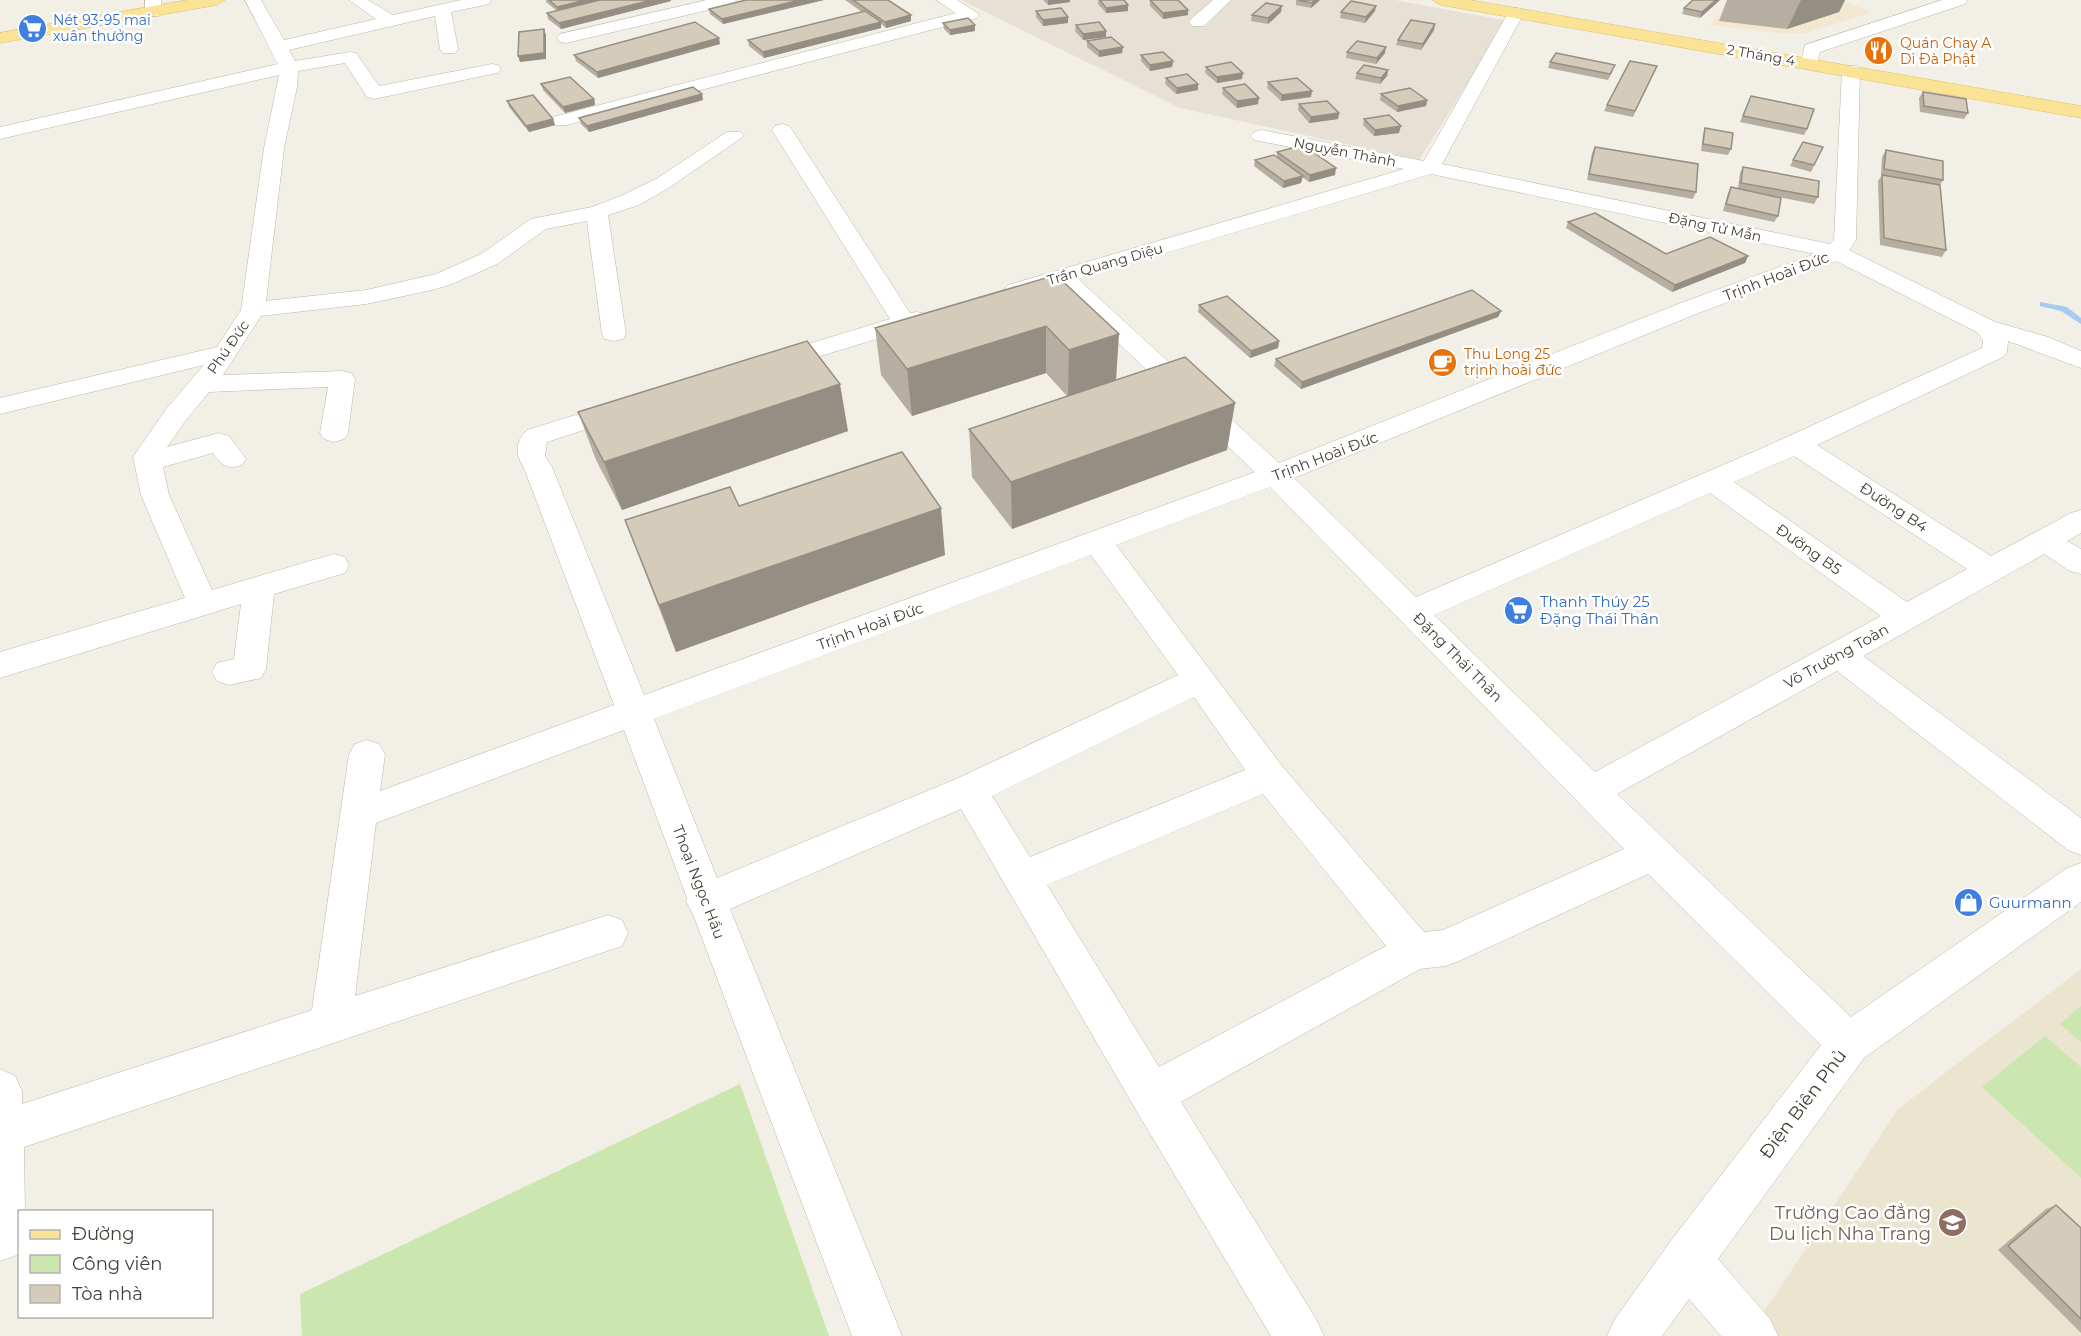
<svg xmlns="http://www.w3.org/2000/svg" width="2081" height="1336" font-family="Montserrat,sans-serif">
<rect width="100%" height="100%" fill="#f2efe6"/>
<!-- residential -->
<polygon fill="#e6e1d4" points="961,0 1395,0 1507,21 1419,160 1180,108"/>
<!-- commercial -->
<polygon fill="#f4e7d1" points="1841,0 1872,12 1806,33 1784,34 1711,25 1723,10"/>
<!-- education -->
<polygon fill="#ebe5d0" points="2081,969 2081,1336 1748,1336 1898,1109"/>
<!-- green -->
<g fill="#cbe6af">
<polygon points="2081,1006 2081,1042 2060,1024"/>
<polygon points="2045,1036 2081,1067 2081,1178 1982,1087"/>
<polygon points="740,1084 829,1336 302,1336 300,1294"/>
</g>
<g fill="none" stroke-linecap="round" stroke-linejoin="round">
<!-- stream -->
<polygon fill="#a3ccee" fill-rule="evenodd" points="2040,302 2067,307 2081,318 2081,324 2061,311 2040,306"/>
<defs>
<g id="minor">
<polygon points="145,0 161,0 161,12 159,16 147,16 145,12"/>
<path d="M245,0h16l23,40 92,-21 -27,-19h19l25,15 68,-15h30l-2,4 -38,8 7,37 -3,4h-12l-3,-4 -5,-33 -146,34 6,11 55,-9 6,1 23,33 113,-22 6,1 3,4 -3,4 -6,1 -118,25 -7,-2 -22,-34 -47,8 -1,16 -13,61 -18,153 100,-11 70,-16 45,-20 50,-35 61,-12 31,-12 33,-16 71,-47h14l3,4 -74,51 -31,18 -31,10 18,119 -3,5 -9,2 -9,-2 -3,-5 -15,-113 -41,8 -49,35 -45,20 -20,6 -66,14 -105,12 -38,59 119,-4 9,2 4,6 -7,54 -4,6 -10,3 -10,-3 -4,-6 8,-46 -119,5 -23,28 -19,27 52,-14 10,3 17,23 -4,6c-16,5 -20,0 -29,-12l-50,14 6,28 43,95 122,-36 11,3 4,8 -4,8 -71,21 -8,75 -5,9 -32,7 -12,-4 -5,-9 5,-9 17,-4 7,-55 -241,74v-26l185,-54 -44,-103 -8,-38 34,-49 37,-43 -204,49v-16l217,-51 24,-37 23,-162 15,-73 -279,64v-12l278,-63z"/>
<polygon points="707,0 736,0 734,4 566,43 560,42 557,38 560,34"/>
<polygon points="936,0 957,0 979,14 977,18 567,125 553,125 550,121 553,117 956,13"/>
<polygon points="1213,0 1231,0 1204,26 1192,26 1189,22 1192,18"/>
<polygon points="1942,0 1967,0 1965,4 1820,52 1816,67 1804,67 1801,63 1805,45"/>
<path d="M1516,8l6,1 2,4 -82,151 388,80 4,-4 8,-170 3,-4h12l3,4 -4,170 -7,10 146,72 53,15 33,14v17l-73,-27 -1,11 -4,5 -186,88 174,111 80,-43 10,-3v23l-14,8 14,8v25l-11,-3 -26,-17 -181,102 218,162v37l-13,-5 -231,-179 -220,123 234,223 216,-149 14,-5v39l-217,156 -146,201 52,60 8,17h-57l-32,-37 -27,37h-55l8,-17 55,-77 151,-197 -173,-171 -189,87 -14,5 -25,3 -239,133 135,217 8,17h-53l-135,-226 -175,-301 -231,100 172,427h-50l-159,-422 -7,-13 1,-3 -63,-168 -248,93 -21,173 253,-81 14,5 6,13 -6,13 -598,201 1,65h-5v36l-3,7 -17,6v-192l15,7 7,15v13l290,-94 37,-256 6,-10 12,-4 12,4 6,10 -5,37 234,-86 -90,-237c-9,-14 -9,-26 3,-38l97,-30 9,2 4,6 -4,6 -86,28 -2,14 7,11 92,228 611,-223 -198,-187 -41,12 -8,-2 -4,-5 4,-5 396,-116 -150,-29 -3,-4 3,-4 7,-2 163,31 84,-148 2,-4zM1431,174l384,80 -137,50 -399,159 -201,-184zM1836,261l141,71 6,8 -1,8 -215,98 -351,151 -122,-119 402,-164zM1794,456l173,113 -60,33 -173,-120zM1270,487l354,362 -181,81 -19,2 -142,-166 -166,-221zM1710,493l171,123 -286,156 -161,-157zM1091,555l87,120 -222,104 -239,99 -63,-159zM1194,697l51,73 -215,87 -38,-61zM1263,794l123,152 -227,121 -112,-182z"/>
<polygon points="782,124 789,126 792,130 910,313 917,312 926,314 929,319 926,324 771,371 762,368 758,363 762,358 890,319 772,130 775,126"/>
</g>
<g id="major">
<polygon points="188,0 225,0 217,5 0,43 0,33"/>
<polygon points="1433,0 1470,0 2081,106 2081,118 1441,5"/>
</g>
</defs>
<!-- minor casing -->
<use href="#minor" stroke="#beb7a9" stroke-width="1"/>
<!-- major casing -->
<use href="#major" stroke="#e0c166" stroke-width="1"/>
<!-- minor -->
<use href="#minor" fill="#fff" fill-rule="evenodd"/>
<!-- major -->
<use href="#major" fill="#fbe396" fill-rule="evenodd"/>
</g>
<!-- wall -->
<g fill="#b6afa1">
<polygon points="546,0 671,0 671,1 561,29 548,19 547,13 557,11 546,2"/>
<polygon points="746,0 824,0 723,24 710,14 709,9"/>
<polygon points="845,0 888,0 911,21 886,28 881,24 881,28 764,58 749,46 748,40 862,12"/>
<polygon points="1043,0 1070,0 1070,2 1048,5"/>
<polygon points="1098,0 1124,0 1128,5 1128,11 1106,13 1098,4"/>
<polygon points="1150,0 1188,15 1163,19 1150,6"/>
<polygon points="1296,0 1320,0 1311,8 1296,5"/>
<polygon points="1720,0 1700,18 1682,14 1684,8"/>
<polygon points="1727,0 1845,0 1839,12 1787,29 1719,21"/>
<polygon points="1376,6 1375,11 1365,23 1340,18 1341,12"/>
<polygon points="1036,11 1068,17 1068,23 1043,26 1036,17"/>
<polygon points="1281,12 1268,24 1251,21 1252,15"/>
<polygon points="943,23 975,31 950,35 944,29"/>
<polygon points="1435,24 1434,30 1421,50 1396,45 1398,40"/>
<polygon points="1076,25 1106,31 1106,37 1083,40 1075,31"/>
<polygon points="1087,41 1122,53 1099,57 1087,47"/>
<polygon points="720,44 598,78 576,61 574,55"/>
<polygon points="1347,52 1385,53 1376,64 1346,58"/>
<polygon points="1141,55 1173,61 1172,67 1150,71 1141,61"/>
<polygon points="1550,62 1613,71 1608,80 1548,68"/>
<polygon points="1657,66 1633,117 1604,111 1607,105"/>
<polygon points="1206,67 1242,79 1217,83 1205,73"/>
<polygon points="1388,70 1387,76 1380,84 1355,79 1357,73"/>
<polygon points="1166,78 1198,84 1198,90 1176,94 1165,84"/>
<polygon points="1268,82 1311,97 1281,101 1267,88"/>
<polygon points="541,84 594,99 595,105 565,113 543,90"/>
<polygon points="1223,88 1258,104 1237,108 1222,94"/>
<polygon points="1923,92 1968,113 1964,119 1920,112 1919,98"/>
<polygon points="1381,94 1427,100 1426,106 1397,112 1380,100"/>
<polygon points="1751,96 1807,129 1804,135 1740,122"/>
<polygon points="703,100 589,132 581,124 579,118"/>
<polygon points="507,101 553,119 555,125 529,132 509,107"/>
<polygon points="1299,104 1339,113 1338,119 1309,123 1298,110"/>
<polygon points="1364,119 1399,133 1374,136 1363,125"/>
<polygon points="1705,128 1731,149 1728,155 1701,151 1703,134"/>
<polygon points="1803,142 1823,147 1811,172 1790,166"/>
<polygon points="1595,147 1696,192 1693,199 1587,180 1592,153"/>
<polygon points="1886,150 1943,180 1940,185 1946,250 1942,257 1880,245 1878,181 1882,175 1881,175 1882,157"/>
<polygon points="1277,152 1335,175 1309,182 1302,177 1301,183 1283,188 1254,166 1255,160 1277,157"/>
<polygon points="1743,167 1818,197 1814,204 1773,196 1778,216 1774,222 1723,211 1728,193 1731,187 1738,188 1740,173"/>
<polygon points="1568,222 1666,254 1748,256 1745,263 1672,292 1566,228"/>
<polygon points="1056,275 1116,380 1227,450 1012,529 972,477 969,429 1067,396 1046,373 912,416 881,375 875,328"/>
<polygon points="1199,305 1279,341 1278,348 1250,358 1198,312"/>
<polygon points="1501,311 1498,317 1301,389 1274,366 1276,359"/>
<polygon points="578,412 848,431 622,510 596,460"/>
<polygon points="739,506 945,555 676,652 625,520"/>
<polygon points="2056,1205 2081,1228 2081,1333 1998,1250 2046,1209"/>
</g>
<!-- shaded-wall -->
<g fill="#948e83">
<polygon points="586,0 612,0 559,13 557,7"/>
<polygon points="652,0 671,0 671,1 561,29 559,23"/>
<polygon points="800,0 824,0 723,24 722,19"/>
<polygon points="1048,0 1070,0 1070,2 1048,5"/>
<polygon points="1315,0 1320,0 1311,8 1312,3"/>
<polygon points="1716,0 1720,0 1700,18 1702,12"/>
<polygon points="1801,0 1845,0 1839,12 1787,29"/>
<polygon points="1128,5 1128,11 1106,13 1106,8"/>
<polygon points="1282,6 1281,12 1268,24 1268,18"/>
<polygon points="1376,6 1375,11 1365,23 1366,17"/>
<polygon points="1188,10 1188,15 1163,19 1163,13"/>
<polygon points="911,15 911,21 886,28 885,22"/>
<polygon points="1068,17 1068,23 1043,26 1043,20"/>
<polygon points="881,22 881,28 764,58 763,52"/>
<polygon points="1435,24 1434,30 1421,50 1423,44"/>
<polygon points="975,25 975,31 950,35 950,30"/>
<polygon points="544,29 546,35 546,59 520,62 518,56"/>
<polygon points="1106,31 1106,37 1083,40 1083,34"/>
<polygon points="719,38 720,44 598,78 597,72"/>
<polygon points="1123,47 1122,53 1099,57 1099,51"/>
<polygon points="1386,47 1385,53 1376,64 1377,58"/>
<polygon points="1173,61 1172,67 1150,71 1150,65"/>
<polygon points="1388,70 1387,76 1380,84 1381,78"/>
<polygon points="1243,73 1242,79 1217,83 1217,77"/>
<polygon points="1198,84 1198,90 1176,94 1177,88"/>
<polygon points="1312,91 1311,97 1281,101 1282,95"/>
<polygon points="702,94 703,100 589,132 587,126"/>
<polygon points="1259,98 1258,104 1237,108 1237,101"/>
<polygon points="594,99 595,105 565,113 563,107"/>
<polygon points="1427,100 1426,106 1397,112 1398,106"/>
<polygon points="1339,113 1338,119 1309,123 1311,117"/>
<polygon points="553,119 555,125 529,132 526,126"/>
<polygon points="1401,126 1399,133 1374,136 1375,130"/>
<polygon points="1336,168 1335,175 1309,182 1310,175"/>
<polygon points="1303,176 1301,183 1283,188 1284,181"/>
<polygon points="1748,256 1745,263 1672,292 1675,285"/>
<polygon points="1501,311 1498,317 1301,389 1302,382"/>
<polygon points="1046,326 1046,373 912,416 907,369"/>
<polygon points="1119,334 1116,381 1068,397 1069,350"/>
<polygon points="1279,341 1278,348 1250,358 1251,351"/>
<polygon points="840,384 848,431 622,510 604,462"/>
<polygon points="1235,403 1227,450 1012,529 1011,482"/>
<polygon points="941,508 945,555 676,652 659,605"/>
</g>
<!-- building -->
<g fill="#d4cbbb" stroke="#948e83" stroke-width="1.5">
<polygon points="549,0 586,0 557,7"/>
<polygon points="600,0 652,0 559,23 547,13"/>
<polygon points="746,0 800,0 722,19 709,9"/>
<polygon points="853,0 888,0 911,15 885,22"/>
<polygon points="1100,0 1124,0 1128,5 1106,8"/>
<polygon points="1150,0 1178,0 1188,10 1163,13"/>
<polygon points="1298,0 1315,0 1312,3"/>
<polygon points="1693,0 1716,0 1702,12 1684,8"/>
<polygon points="1351,1 1376,6 1366,17 1341,12"/>
<polygon points="1266,3 1282,6 1268,18 1252,15"/>
<polygon points="1061,8 1068,17 1043,20 1036,11"/>
<polygon points="865,11 881,22 763,52 748,40"/>
<polygon points="968,18 975,25 950,30 943,23"/>
<polygon points="1411,20 1435,24 1423,44 1398,40"/>
<polygon points="695,22 719,38 597,72 574,55"/>
<polygon points="1099,22 1106,31 1083,34 1076,25"/>
<polygon points="544,29 544,53 518,56 519,32"/>
<polygon points="1111,37 1123,47 1099,51 1087,41"/>
<polygon points="1357,41 1386,47 1377,58 1347,52"/>
<polygon points="1163,52 1173,61 1150,65 1141,55"/>
<polygon points="1556,53 1615,65 1610,74 1550,62"/>
<polygon points="1630,61 1657,66 1635,111 1607,105"/>
<polygon points="1231,62 1243,73 1217,77 1206,67"/>
<polygon points="1364,65 1388,70 1381,78 1357,73"/>
<polygon points="1187,74 1198,84 1177,88 1166,78"/>
<polygon points="570,77 594,99 563,107 541,84"/>
<polygon points="1297,78 1312,91 1282,95 1268,82"/>
<polygon points="1245,84 1259,98 1237,101 1223,88"/>
<polygon points="693,87 702,94 587,126 579,118"/>
<polygon points="1410,88 1427,100 1398,106 1381,94"/>
<polygon points="1923,92 1966,99 1968,113 1924,106"/>
<polygon points="533,95 553,119 526,126 507,101"/>
<polygon points="1751,96 1814,109 1807,129 1743,116"/>
<polygon points="1327,101 1339,113 1311,117 1299,104"/>
<polygon points="1389,115 1401,126 1375,130 1364,119"/>
<polygon points="1705,128 1733,133 1731,149 1703,144"/>
<polygon points="1803,142 1823,147 1814,165 1793,160"/>
<polygon points="1303,145 1336,168 1310,175 1277,152"/>
<polygon points="1595,147 1698,164 1696,192 1589,174"/>
<polygon points="1886,150 1943,161 1943,180 1884,169"/>
<polygon points="1274,155 1303,176 1284,181 1255,160"/>
<polygon points="1743,167 1819,181 1818,197 1741,183"/>
<polygon points="1882,175 1940,185 1946,250 1884,238"/>
<polygon points="1731,187 1781,198 1778,216 1726,204"/>
<polygon points="1595,213 1666,254 1710,237 1748,256 1675,285 1568,222"/>
<polygon points="1056,275 1119,334 1069,350 1046,326 907,369 875,328"/>
<polygon points="1472,290 1501,311 1302,382 1276,359"/>
<polygon points="1227,296 1279,341 1251,351 1199,305"/>
<polygon points="807,341 840,384 604,462 578,412"/>
<polygon points="1185,357 1235,403 1011,482 969,429"/>
<polygon points="902,452 941,508 659,605 625,520 730,487 739,506"/>
<polygon points="2056,1205 2081,1228 2081,1319 2008,1246"/>
</g>
<!-- icons -->
<defs>
<symbol id="supermarket-disc" viewBox="-11 -11 22 22"><circle r="9.5" fill="#3f7fe0" stroke="#fff"/><path d="M-6-5.5h2.5l.6 2H6L4.5 2H-2.5L-4.4-4H-6ZM-1.5 3.2a1.3 1.3 0 1 0 .1 0ZM3 3.2a1.3 1.3 0 1 0 .1 0Z" fill="#fff"/></symbol>
<symbol id="restaurant-disc" viewBox="-11 -11 22 22"><circle r="9.5" fill="#e8710a" stroke="#fff"/><path d="M-5-6h1v4h1v-4h1v4h1v-4h1v5L-1.5 .5V6h-2V.5L-5-1ZM5-6V6H3V1.5H1.5Q1.5-4 5-6Z" fill="#fff"/></symbol>
<symbol id="cafe-disc" viewBox="-11 -11 22 22"><circle r="9.5" fill="#e8710a" stroke="#fff"/><path d="M-5.5-4.5H6V0H3Q3 3.5 0 3.5H-2.5Q-5.5 3.5-5.5 0ZM3-3.2v2h1.7v-2ZM-6 4.5H4V6H-6Z" fill="#fff"/></symbol>
<symbol id="shop-disc" viewBox="-11 -11 22 22"><circle r="9.5" fill="#3f7fe0" stroke="#fff"/><path d="M-5-2.5h2.3a2.7 3.5 0 0 1 5.4 0H5L5.5 6h-11ZM-1.5-2.5h3a1.5 2.3 0 0 0-3 0Z" fill="#fff"/></symbol>
<symbol id="university-disc" viewBox="-11 -11 22 22"><circle r="9.5" fill="#8d6e63" stroke="#fff"/><path d="M0-5L7-2L0 1L-7-2ZM-4 1L0 2.5L4 1V4Q0 6-4 4Z" fill="#fff"/></symbol>
</defs>
<g fill-rule="evenodd">
<use href="#supermarket-disc" x="16" y="12" width="33" height="33"/>
<use href="#restaurant-disc" x="1862" y="34" width="33" height="33"/>
<use href="#cafe-disc" x="1426" y="346" width="33" height="33"/>
<use href="#supermarket-disc" x="1502" y="594" width="33" height="33"/>
<use href="#shop-disc" x="1952" y="886" width="33" height="33"/>
<use href="#university-disc" x="1936" y="1206" width="33" height="33"/>
</g>
<g text-anchor="middle" dominant-baseline="central" stroke-width="5" stroke-linejoin="round" paint-order="stroke">
<!-- far-shop labels -->
<g font-size="14" fill="#366cbe" stroke="#fff" text-anchor="start">
<text x="53" y="20">Nét 93-95 mai<tspan x="53" dy="16">xuân thưởng</tspan></text>
</g>
<!-- far-food labels -->
<g font-size="14" fill="#c56008" stroke="#fff" text-anchor="start">
<text x="1900" y="43">Quán Chay A<tspan x="1900" dy="16">Di Đà Phật</tspan></text>
<text x="1464" y="354">Thu Long 25<tspan x="1464" dy="16">trịnh hoài đức</tspan></text>
</g>
<!-- far-street labels -->
<g font-size="14" fill="#453f35" stroke="#fff">
<text transform="translate(1761 55) rotate(10)">2 Tháng 4</text>
<text transform="translate(1345 152) rotate(11)">Nguyễn Thành</text>
<text transform="translate(1715 227) rotate(12)">Đặng Tử Mẫn</text>
<text transform="translate(1105 264) rotate(-16)">Trần Quang Diệu</text>
<text transform="translate(228 347) rotate(-55)">Phú Đức</text>
</g>
<!-- street labels -->
<g font-size="15" fill="#453f35" stroke="#fff">
<text transform="translate(1776 276) rotate(-21)">Trịnh Hoài Đức</text>
<text transform="translate(1325 456) rotate(-21)">Trịnh Hoài Đức</text>
<text transform="translate(1894 507) rotate(33)">Đường B4</text>
<text transform="translate(1809 549) rotate(35)">Đường B5</text>
<text transform="translate(870 626) rotate(-20)">Trịnh Hoài Đức</text>
<text transform="translate(1836 656) rotate(-29)">Võ Trường Toàn</text>
<text transform="translate(1458 657) rotate(45)">Đặng Thái Thân</text>
<text transform="translate(699 882) rotate(69)">Thoại Ngọc Hầu</text>
</g>
<!-- shop labels -->
<g font-size="15" fill="#366cbe" stroke="#fff" text-anchor="start">
<text x="1540" y="601">Thanh Thúy 25<tspan x="1540" dy="17">Đặng Thái Thân</tspan></text>
<text x="1989" y="902">Guurmann</text>
</g>
<!-- near-street labels -->
<g font-size="18" fill="#453f35" stroke="#fff">
<text transform="translate(1803 1104) rotate(-53)">Điện Biên Phủ</text>
</g>
<!-- near-education labels -->
<g font-size="18" fill="#785e54" stroke="#fff" text-anchor="end">
<text x="1931" y="1213">Trường Cao đẳng<tspan x="1931" dy="21">Du lịch Nha Trang</tspan></text>
</g>
</g>
<!-- legend -->
<rect x="18" y="1210" width="195" height="108" fill="#ffffff" stroke="#b5b2ae" stroke-width="1.5"/>
<rect x="30" y="1230" width="30" height="9" fill="#fbe396" stroke="#b5b2ae" stroke-width="1.5"/>
<text x="72" y="1240" font-size="18" fill="#453f35">Đường</text>
<rect x="30" y="1255" width="30" height="18" fill="#cbe6af" stroke="#b5b2ae" stroke-width="1.5"/>
<text x="72" y="1270" font-size="18" fill="#453f35">Công viên</text>
<rect x="30" y="1285" width="30" height="18" fill="#d4cbbb" stroke="#b5b2ae" stroke-width="1.5"/>
<text x="72" y="1300" font-size="18" fill="#453f35">Tòa nhà</text>
</svg>
